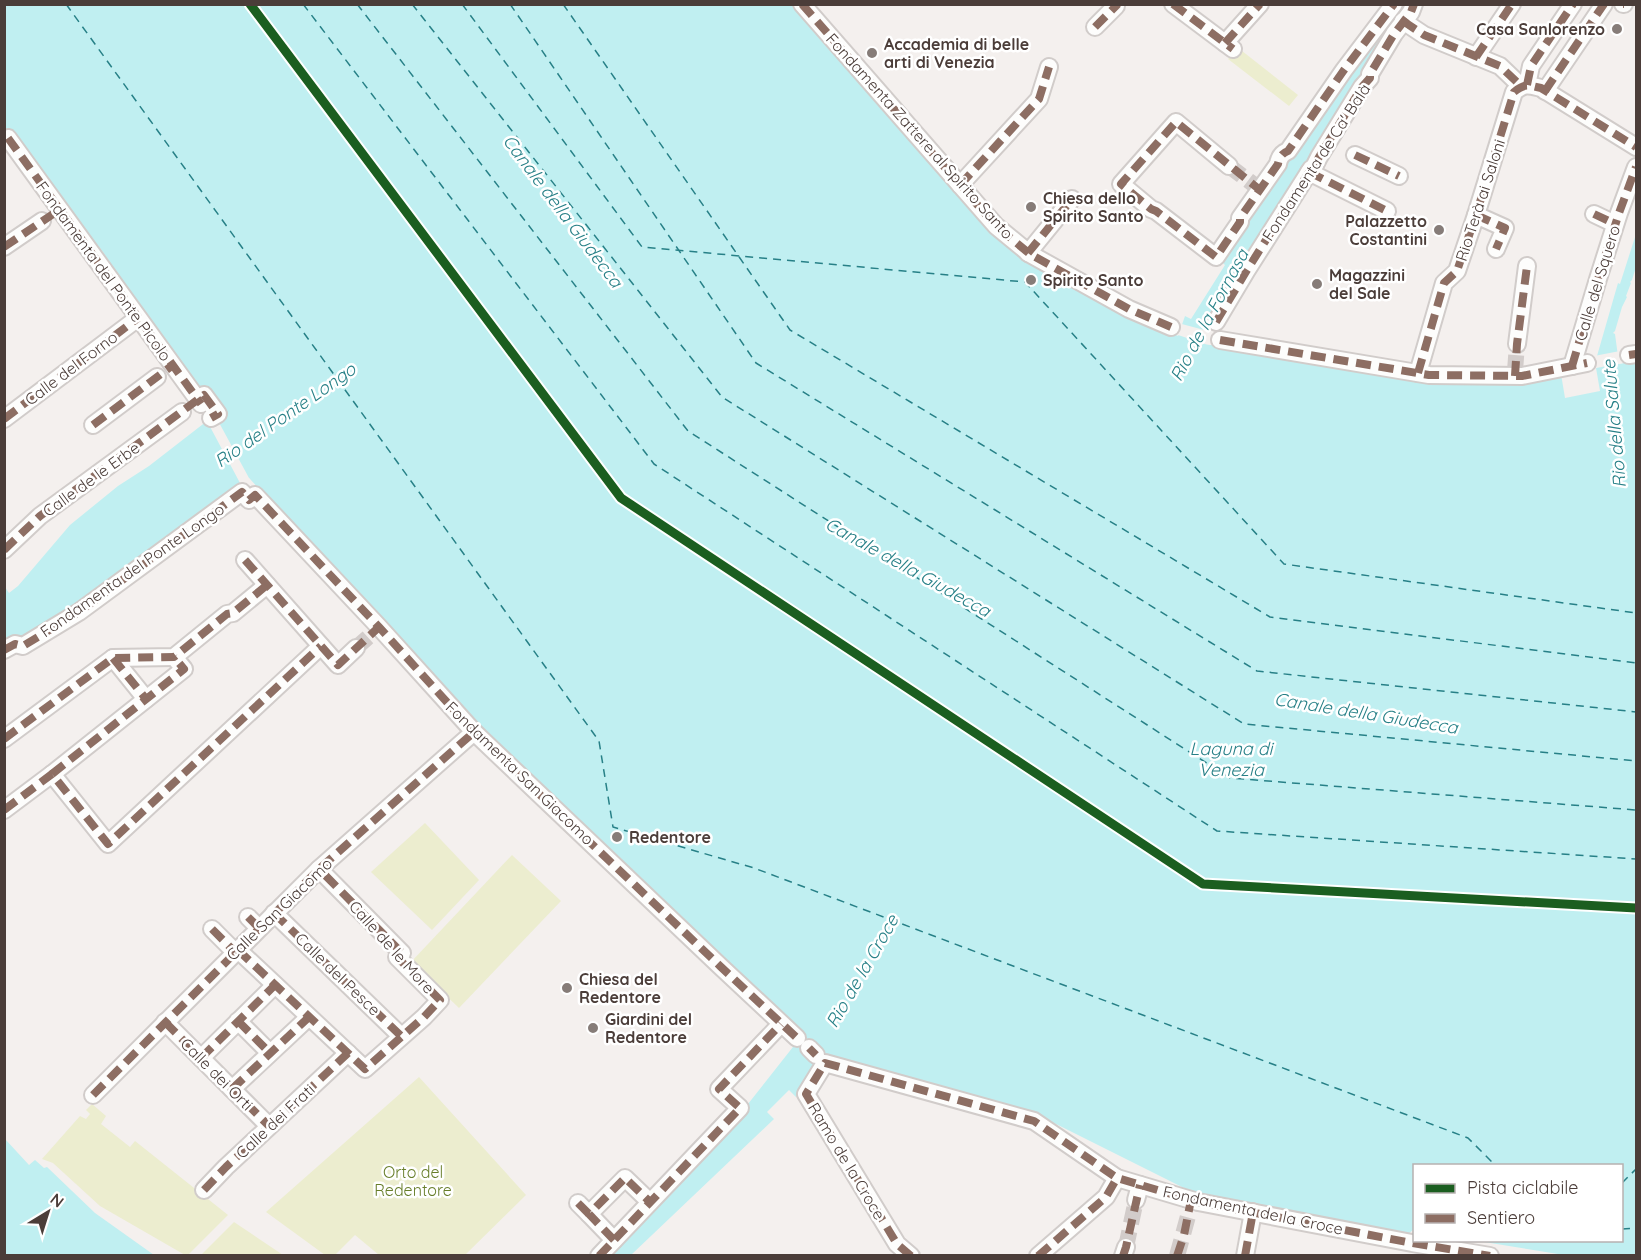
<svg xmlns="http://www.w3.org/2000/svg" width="1641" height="1260" font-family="Quicksand,sans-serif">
<rect width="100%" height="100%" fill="#f4f0ee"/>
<!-- green -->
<g fill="#ecedcf">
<polygon points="1237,47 1298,95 1289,106 1228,59"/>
<polygon points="425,823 479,880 432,930 371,872"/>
<polygon points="512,855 561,901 459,1008 411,962"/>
<polygon points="419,1077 526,1195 465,1255 379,1255 355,1235 335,1255 325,1255 266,1212"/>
<polygon points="92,1104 106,1116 101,1124 130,1147 135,1141 228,1215 188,1255 185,1255 100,1206 53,1163 42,1159 80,1116 86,1119 90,1114 86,1110"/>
<polygon points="234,1222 283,1255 201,1255"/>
</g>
<!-- water -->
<g fill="#c0eff1">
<polygon points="5,5 793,5 820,39 992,232 1178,336 1185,316 1191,319 1225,265 1220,260 1249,216 1397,5 1411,5 1213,320 1205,344 1427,380 1597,368 1597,356 1616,290 1618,283 1620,284 1636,234 1636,267 1632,280 1630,282 1631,283 1626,296 1627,297 1622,307 1615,331 1613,333 1615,334 1619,364 1636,360 1636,1255 1564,1255 1478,1241 1622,1240 1622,1166 1414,1166 1414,1229 1407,1235 1200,1196 1036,1114 832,1059 796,1097 789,1090 767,1112 774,1119 631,1255 604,1255 748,1104 804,1033 475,724 249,478 237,485 239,490 76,607 5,648 5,587 9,593 18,586 70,525 118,486 149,466 207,421 215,417 103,252 47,181 11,130 5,132"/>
<polygon points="5,1139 29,1165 35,1160 44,1168 47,1167 95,1213 154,1255 5,1255"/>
</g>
<!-- pier -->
<g fill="#f4f0ee">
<polygon points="1213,320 1216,321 1209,342 1219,343 1219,346 1205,344 1169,332 1176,332 1178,323 1208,331"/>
<polygon points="1620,351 1621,360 1629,359 1630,362 1596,368 1600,391 1565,398 1561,374 1594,366 1594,356"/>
<polygon points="216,417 249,478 260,492 258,493 248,482 242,485 240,483 207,421"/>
</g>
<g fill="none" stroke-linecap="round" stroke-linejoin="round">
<!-- ferry -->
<g stroke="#278087" stroke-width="1.5" stroke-dasharray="8 6" stroke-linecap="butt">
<polyline points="66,4 599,741 613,827 754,868 1468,1138 1496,1166"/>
<polyline points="250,4 621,498 1203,884 1636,908"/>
<polyline points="303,4 654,464 1217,831 1636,859"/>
<polyline points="357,4 688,431 1230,778 1636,810"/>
<polyline points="412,4 722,397 1244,724 1636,761"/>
<polyline points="462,4 642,247 1025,282 1284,564 1636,613"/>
<polyline points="510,4 756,363 1257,671 1636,712"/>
<polyline points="563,4 790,330 1270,617 1636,663"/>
<polyline points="1622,1183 1636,1169"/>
<polyline points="1622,1229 1636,1228"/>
</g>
<!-- street-tunnel -->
<g stroke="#d2ccca" stroke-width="16" stroke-dasharray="16 8" stroke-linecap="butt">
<polyline points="1229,166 1257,187"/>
<polyline points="1515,371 1517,344"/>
<polyline points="356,648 374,632"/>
<polyline points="1126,1247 1136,1200"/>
<polyline points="1177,1256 1190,1209"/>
</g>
<defs>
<g id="street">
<polyline points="802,4 996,226 1030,254 1129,309 1171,327"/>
<polyline points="1173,4 1233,49"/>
<polyline points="1623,4 1624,4"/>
<polyline points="1403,21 1424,35 1500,66 1521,86"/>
<polyline points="1095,27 1116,6"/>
<polyline points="1225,43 1260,4"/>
<polyline points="1476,57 1512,4"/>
<polyline points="1527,85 1531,66 1573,4"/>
<polyline points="1545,91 1604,4"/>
<polyline points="8,138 201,404"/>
<polyline points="1355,155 1399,176"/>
<path d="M1229,166l-53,-44 -55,62 30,25 5,2 60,46 24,-35v-4l38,-54c1,-6 4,-11 10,-13l56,-81 50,-66"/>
<polyline points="1309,172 1387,211"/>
<polyline points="960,185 1039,99 1049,67"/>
<polyline points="1594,214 1615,224"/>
<polyline points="1476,215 1505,228 1496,249"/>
<polyline points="4,247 42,221"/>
<polyline points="1028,253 1072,199"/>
<polyline points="1216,322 1247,270 1311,169 1314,167 1319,157 1362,87 1370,78 1370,74 1394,34 1411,12 1414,4"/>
<polyline points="1220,340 1429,375 1522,376 1587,363"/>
<polyline points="1517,344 1527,266"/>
<polyline points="1629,355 1636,354"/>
<polyline points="1572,366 1598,279 1619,213 1636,167"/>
<path d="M1418,373l26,-90 13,-12 19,-56 38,-123c11,-9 14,-7 27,-4l95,59"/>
<polyline points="198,400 204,395 218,414 211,418"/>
<polyline points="4,419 138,318"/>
<polyline points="93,425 157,377"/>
<polyline points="4,550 40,516 182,412"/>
<polyline points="245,560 338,665 356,648"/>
<polyline points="4,650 15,644 23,646 79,612 242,492 249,500 255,495 379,627 474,732 721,967 797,1038"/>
<polyline points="113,658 146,699"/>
<polyline points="4,739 113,658 174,657 227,614 233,613 267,585"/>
<polyline points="52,774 184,669 174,657"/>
<polyline points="4,810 52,774 108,844 321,646"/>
<polyline points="274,913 401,1036"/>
<polyline points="248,917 259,928"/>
<polyline points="212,929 235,952"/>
<polyline points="238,950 365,1069 424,1017 440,1000 397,957 402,953 319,869"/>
<polyline points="238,1021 270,1053"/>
<polyline points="165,1022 269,1126"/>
<polyline points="809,1048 816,1055"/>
<polyline points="201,1058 275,985"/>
<polyline points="232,1089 309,1017"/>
<polyline points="93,1095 319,869 474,732"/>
<polyline points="204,1190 226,1167 348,1053"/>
<polyline points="1136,1200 1140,1185"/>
<polyline points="578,1203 589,1214"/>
<polyline points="614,1240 589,1214 625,1178 650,1202"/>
<polyline points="599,1256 740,1108 719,1089 781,1024"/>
<polyline points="911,1256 897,1244 806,1094 825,1063 1034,1121 1117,1178 1198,1202 1412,1243 1490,1256"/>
<polyline points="1038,1256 1106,1197 1117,1178"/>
<polyline points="1123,1256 1126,1247"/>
<polyline points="1245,1256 1253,1212"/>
</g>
</defs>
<!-- street casing -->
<use href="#street" stroke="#d1ccca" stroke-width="20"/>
<!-- street -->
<use href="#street" stroke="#fdfdfc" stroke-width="16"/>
<!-- quiet -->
<g stroke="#8d6e63" stroke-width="8" stroke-dasharray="15 8" stroke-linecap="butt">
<polyline points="802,4 996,226 1030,254 1129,309 1171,327"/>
<polyline points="1173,4 1233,49"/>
<polyline points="1623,4 1624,4"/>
<polyline points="1403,21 1424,35 1500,66 1521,86"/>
<polyline points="1095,27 1118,4"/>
<polyline points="1225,43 1260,4"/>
<polyline points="1476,57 1512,4"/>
<polyline points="1527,85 1531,66 1573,4"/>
<polyline points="1545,91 1604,4"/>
<polyline points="8,138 201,404"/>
<polyline points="1355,155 1399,176"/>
<polyline points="1309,172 1387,211"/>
<polyline points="960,185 1039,99 1049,67"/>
<path d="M1263,192l-3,-2 -84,-68 -55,62 30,25 5,2 60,46 24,-35v-4l38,-54c1,-6 4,-11 10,-13l56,-81 50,-66"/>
<polyline points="1594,214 1615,224"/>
<polyline points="1476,215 1505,228 1496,249"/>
<polyline points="4,247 59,210"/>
<polyline points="1028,253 1072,199"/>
<polyline points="1216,322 1247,270 1311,169 1314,167 1319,157 1362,87 1370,78 1370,74 1394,34 1411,12 1414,4"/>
<polyline points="1220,340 1429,375 1522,376 1587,363"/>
<polyline points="1629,355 1636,354"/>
<polyline points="1572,366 1598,279 1619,213 1636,167"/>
<path d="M1418,373l26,-90 13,-12 19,-56 38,-123c11,-9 14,-7 27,-4l95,59"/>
<polyline points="1515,376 1517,344 1527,266"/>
<polyline points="4,419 138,318"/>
<polyline points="93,425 173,365"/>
<polyline points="4,550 40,516 204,395 218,414 211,418"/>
<polyline points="245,560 338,665 379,627"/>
<polyline points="4,650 15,644 23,646 79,612 242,492 249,500 255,495 379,627 474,732 721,967 797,1038"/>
<polyline points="113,658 146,699"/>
<polyline points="4,739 113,658 174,657 227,614 233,613 267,585"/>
<polyline points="52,774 184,669 174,657"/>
<polyline points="4,810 52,774 108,844 321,646"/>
<polyline points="274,913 401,1036"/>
<polyline points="248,917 259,928"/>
<polyline points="212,929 235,952"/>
<polyline points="238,950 365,1069 424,1017 440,1000 397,957 402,953 319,869"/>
<polyline points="238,1021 270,1053"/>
<polyline points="165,1022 269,1126"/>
<polyline points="809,1048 816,1055"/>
<polyline points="201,1058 275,985"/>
<polyline points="232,1089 309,1017"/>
<polyline points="93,1095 319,869 474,732"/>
<polyline points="204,1190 226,1167 348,1053"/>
<polyline points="578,1203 589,1214"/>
<polyline points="614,1240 589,1214 625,1178 650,1202"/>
<polyline points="599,1256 740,1108 719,1089 781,1024"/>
<polyline points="911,1256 897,1244 806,1094 825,1063 1034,1121 1117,1178 1198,1202 1412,1243 1490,1256"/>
<polyline points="1038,1256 1106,1197 1117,1178"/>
<polyline points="1123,1256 1126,1247 1140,1185"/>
<polyline points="1177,1256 1184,1235 1191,1200"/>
<polyline points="1245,1256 1253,1212"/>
</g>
<defs>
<polyline id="cycleway" points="250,4 621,498 1203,884 1636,908"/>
</defs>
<!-- cycleway casing -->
<use href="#cycleway" stroke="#fff" stroke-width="13"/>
<!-- cycleway -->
<use href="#cycleway" stroke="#1b5e20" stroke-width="9"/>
</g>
<!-- markers -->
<g fill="#867c78" stroke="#fff" stroke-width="2">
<circle cx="1617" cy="29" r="6"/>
<circle cx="872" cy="53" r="6"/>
<circle cx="1031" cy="207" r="6"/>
<circle cx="1439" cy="230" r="6"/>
<circle cx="1031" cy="280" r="6"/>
<circle cx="1317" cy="284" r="6"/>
<circle cx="617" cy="837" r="6"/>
<circle cx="567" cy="988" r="6"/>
<circle cx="593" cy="1028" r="6"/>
</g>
<g text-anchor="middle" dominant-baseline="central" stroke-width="5" stroke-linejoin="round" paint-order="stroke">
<!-- poi labels -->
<g font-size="16" font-weight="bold" fill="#4b3d39" stroke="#fff" text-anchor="start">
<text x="1605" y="29" text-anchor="end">Casa Sanlorenzo</text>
<text x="884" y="44">Accademia di belle<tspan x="884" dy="18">arti di Venezia</tspan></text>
<text x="1043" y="198">Chiesa dello<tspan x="1043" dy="18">Spirito Santo</tspan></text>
<text x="1427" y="221" text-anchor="end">Palazzetto<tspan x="1427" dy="18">Costantini</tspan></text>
<text x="1329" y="275">Magazzini<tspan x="1329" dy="18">del Sale</tspan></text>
<text x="1043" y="280">Spirito Santo</text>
<text x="629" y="837">Redentore</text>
<text x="579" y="979">Chiesa del<tspan x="579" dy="18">Redentore</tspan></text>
<text x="605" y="1019">Giardini del<tspan x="605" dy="18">Redentore</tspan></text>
</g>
<!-- street labels -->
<g font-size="16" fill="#4b3d39" stroke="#fff">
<text transform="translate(920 136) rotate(48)">Fondamenta Zattere al Spirito Santo</text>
<text transform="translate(1316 162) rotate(-57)">Fondamenta de Ca' Balà</text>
<text transform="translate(1480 200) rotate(-72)">Rio Terà ai Saloni</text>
<text transform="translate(104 271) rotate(54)">Fondamenta del Ponte Picolo</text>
<text transform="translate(1597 283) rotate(-73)">Calle del Squero</text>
<text transform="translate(71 368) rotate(-37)">Calle del Forno</text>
<text transform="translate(91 479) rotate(-36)">Calle de le Erbe</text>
<text transform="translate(132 570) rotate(-35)">Fondamenta del Ponte Longo</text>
<text transform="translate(520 773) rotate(44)">Fondamenta San Giacomo</text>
<text transform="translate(279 909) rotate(-44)">Calle San Giacomo</text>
<text transform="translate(392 947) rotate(48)">Calle de le More</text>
<text transform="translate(338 974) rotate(44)">Calle del Pesce</text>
<text transform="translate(217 1074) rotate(45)">Calle dei Orti</text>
<text transform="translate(275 1121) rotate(-43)">Calle dei Frati</text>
<text transform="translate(847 1161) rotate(59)">Ramo de la Croce</text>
<text transform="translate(1253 1210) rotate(12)">Fondamenta de la Croce</text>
</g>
<!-- park labels -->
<g font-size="16" fill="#687e2a" stroke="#fff">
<text x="413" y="1172">Orto del<tspan x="413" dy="18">Redentore</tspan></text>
</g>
<!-- water labels -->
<g font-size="18" font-style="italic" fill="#278087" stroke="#fff">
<text transform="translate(563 211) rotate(53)">Canale della Giudecca</text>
<text transform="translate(1209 315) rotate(-62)">Rio de la Fornasa</text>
<text transform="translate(285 415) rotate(-35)">Rio del Ponte Longo</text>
<text transform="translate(1614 424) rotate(-95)">Rio della Salute</text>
<text transform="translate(908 567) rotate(29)">Canale della Giudecca</text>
<text transform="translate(1366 713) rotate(9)">Canale della Giudecca</text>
<text x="1231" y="748">Laguna di<tspan x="1231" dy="21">Venezia</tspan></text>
<text transform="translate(862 971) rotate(-60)">Rio de la Croce</text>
</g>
</g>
<!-- border -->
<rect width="1641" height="1260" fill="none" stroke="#4b3d39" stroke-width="12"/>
<!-- legend -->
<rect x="1413" y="1164" width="210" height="78" fill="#ffffff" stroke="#b7b1b0" stroke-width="1.5"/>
<rect x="1425" y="1184" width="30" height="9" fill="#1b5e20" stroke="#b7b1b0" stroke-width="1.5"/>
<text x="1467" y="1194" font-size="18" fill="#4b3d39">Pista ciclabile</text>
<rect x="1425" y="1214" width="30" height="9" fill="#8d6e63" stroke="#b7b1b0" stroke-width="1.5"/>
<text x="1467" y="1224" font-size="18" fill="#4b3d39">Sentiero</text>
<!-- north arrow -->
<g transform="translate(48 1212) rotate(38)" stroke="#ffffff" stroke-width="4.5" paint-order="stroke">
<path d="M0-4.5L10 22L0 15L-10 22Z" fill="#4b3d39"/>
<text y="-9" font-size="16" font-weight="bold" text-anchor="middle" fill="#4b3d39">N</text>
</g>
</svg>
